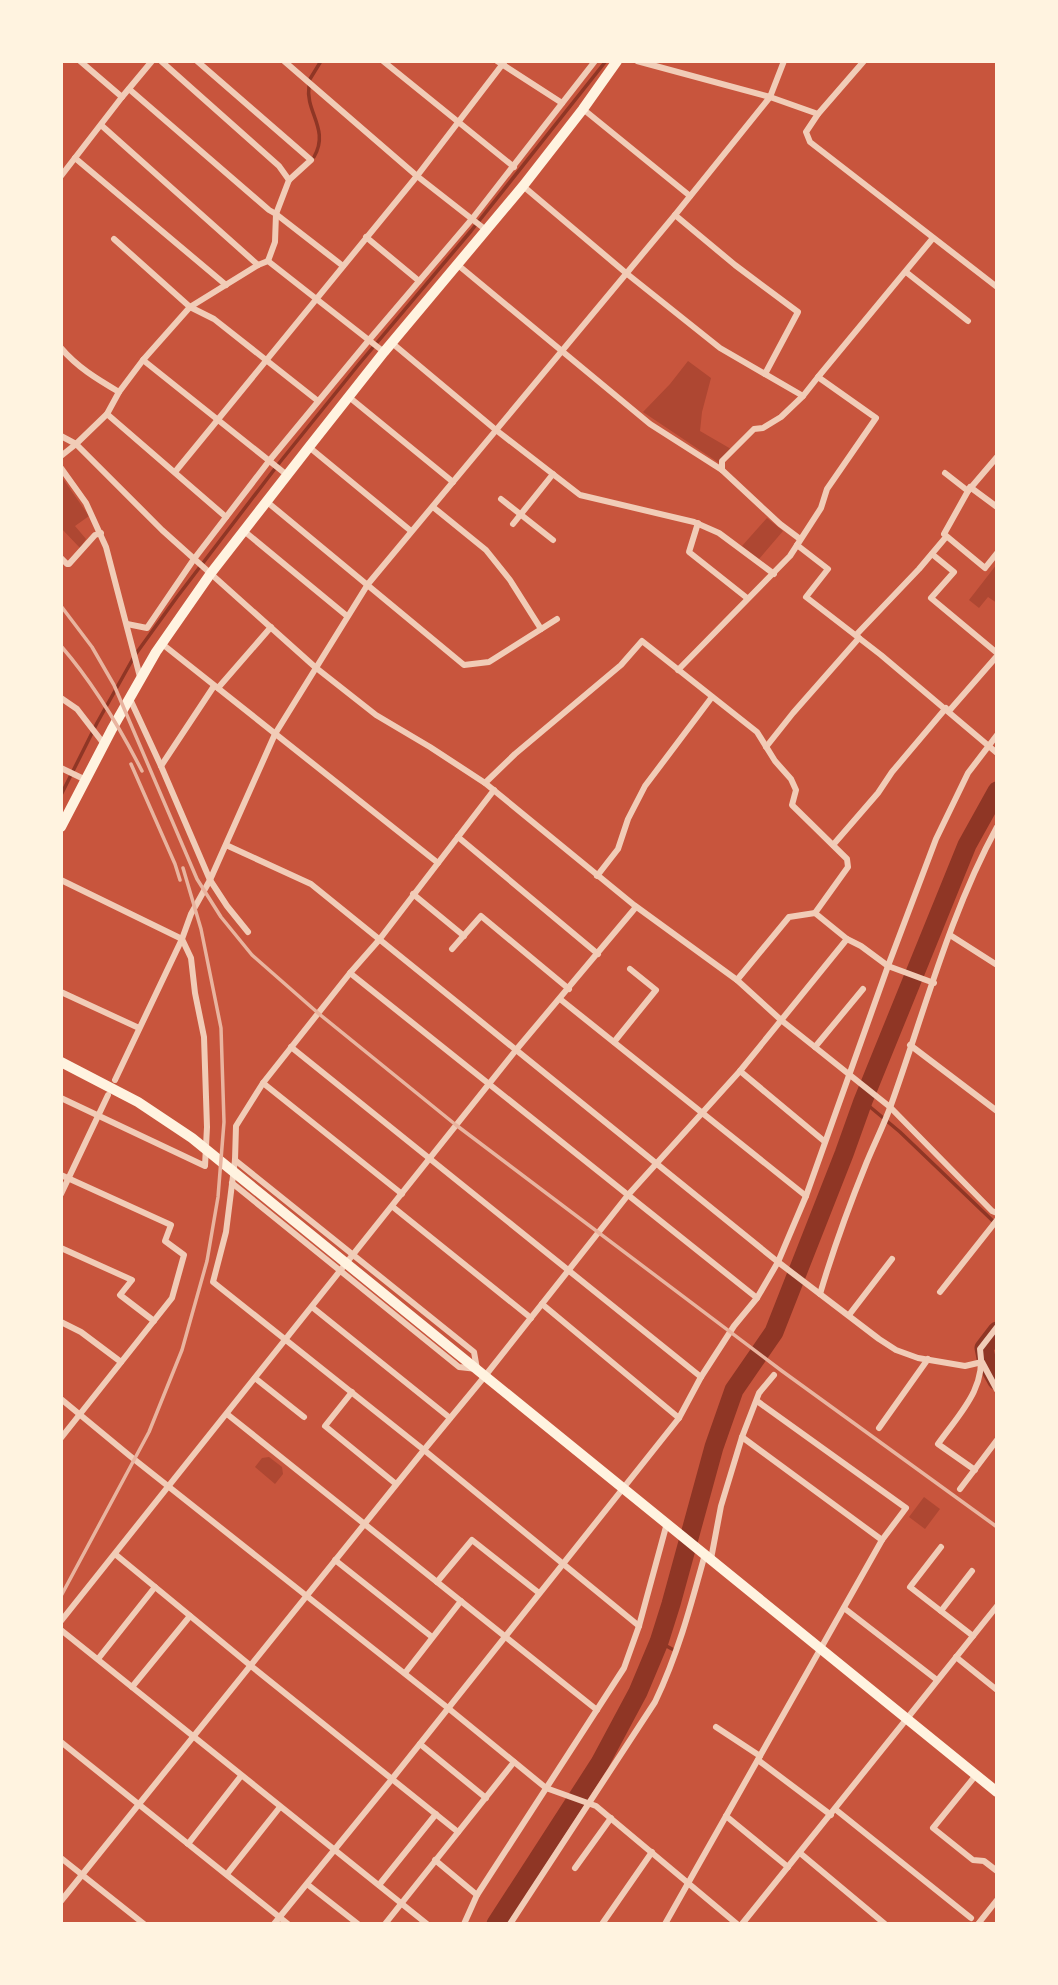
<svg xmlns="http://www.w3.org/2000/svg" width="1058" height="1985" font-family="Commissioner,sans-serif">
<rect width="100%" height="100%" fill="#c8553d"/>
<!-- green -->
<g fill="#ae4732">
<polygon points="688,361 711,378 702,412 700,431 731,449 719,463 643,412 670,384"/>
<polygon points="61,476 89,516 75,526 86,539 80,548 61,528"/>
<polygon points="767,518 783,531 759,559 742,546"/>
<polygon points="997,564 997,603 988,597 979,608 969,600"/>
<polygon points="269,1457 282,1467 283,1474 275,1484 255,1467 262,1458"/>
<polygon points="924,1497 940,1509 925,1529 909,1517"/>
</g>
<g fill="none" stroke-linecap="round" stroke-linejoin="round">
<!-- stream -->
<g stroke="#8f3625" stroke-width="3.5">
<polyline points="310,79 321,61"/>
<path d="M309,86c-4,26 21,43 5,71"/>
<polyline points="61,795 97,723 135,655 177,597 280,462 359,364 471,231 606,61"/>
<polyline points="863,1101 900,1132 995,1223"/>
<polyline points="659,1642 672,1649"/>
</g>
<!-- river -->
<g stroke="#8f3625" stroke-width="19">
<polyline points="997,1331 984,1348 987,1363 997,1381"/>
<polyline points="496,1924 600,1763 638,1692 659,1642 671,1604 714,1447 734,1390 774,1332 844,1154 863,1101 967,845 997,791"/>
</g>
<!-- minor -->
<g stroke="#f1ccb7" stroke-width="6">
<polyline points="80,61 122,97"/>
<polyline points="161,61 279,166 289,180 276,214 275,242 268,261"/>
<polyline points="197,61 311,160 289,180"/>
<polyline points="284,61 417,176 486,230"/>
<polyline points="383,61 514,167"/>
<polyline points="497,61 562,103"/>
<polyline points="637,61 770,97 818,114"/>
<polyline points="864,61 818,114 806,132 810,142 997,287"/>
<polyline points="129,89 269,210 276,214 343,266"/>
<polyline points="583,109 690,196"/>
<polyline points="101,125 258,265"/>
<polyline points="75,158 226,285"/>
<polyline points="61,176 122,97 152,61"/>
<polyline points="523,186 626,273 720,348 803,396 818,377"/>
<polyline points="675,215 735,265 798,312 765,374"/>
<polyline points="366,237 419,281"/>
<polyline points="114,239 190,307 214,319 318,401"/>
<polyline points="458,265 650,424 722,470"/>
<polyline points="906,272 968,321"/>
<polyline points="392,343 496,430 580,495 694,522 719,533 774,574"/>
<path d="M61,348c16,19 36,31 58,44"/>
<polyline points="143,360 287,475"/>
<polyline points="349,397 453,482"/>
<polyline points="107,414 226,517"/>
<polyline points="61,436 76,444 162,530 315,667 376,715 430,747 485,783 634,905 737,980 781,1020 890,1107 992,1211 997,1213"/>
<polyline points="309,447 411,531"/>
<polyline points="61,456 76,444 107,414 119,392 143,360 190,307 258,265 268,261 384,352"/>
<polyline points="997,457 968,491 944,534 985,568 997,553"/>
<polyline points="61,468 86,503 106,547 140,677"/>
<polyline points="175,472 417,176 505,61"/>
<polyline points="945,473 968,491"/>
<polyline points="970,487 997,507"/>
<polyline points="501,499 553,540"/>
<polyline points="266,501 464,665 489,662 557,619"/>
<polyline points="433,507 486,550 510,580 541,629"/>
<polyline points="698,523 689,552 747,598"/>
<polyline points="513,524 553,474"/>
<polyline points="244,531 347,616"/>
<polyline points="800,539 780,524 722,470 722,461 754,429 763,428 781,417 803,396"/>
<polyline points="797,545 828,569 806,597 881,655 997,753"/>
<polyline points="932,554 954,572 931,598 997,653"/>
<polyline points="61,558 67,564 69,564 95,535 101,533"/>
<polyline points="127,624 147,628 194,559 269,461 369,340 472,219 595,61"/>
<polyline points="856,635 919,569 946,537"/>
<polyline points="161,643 438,863"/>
<polyline points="678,670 790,556 821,508 827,489 876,418 818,377 933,238"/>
<polyline points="218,688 271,627"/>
<polyline points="61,698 77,709 104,744"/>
<polyline points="130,699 161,766 210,880 227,906 248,932"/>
<polyline points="949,711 997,656"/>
<polyline points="766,747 793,713 859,638"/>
<polyline points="161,766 214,686"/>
<polyline points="61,768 86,780"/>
<polyline points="485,783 515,754 621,665 642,641 757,732 775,761 791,779 796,790 792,805 847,859 848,867 815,913 789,917 737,980"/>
<polyline points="494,790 379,940 350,973 263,1083 236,1126 235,1160 226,1232 213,1282 424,1450 639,1626"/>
<polyline points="458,837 598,954"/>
<polyline points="226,845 311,884 778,1262 879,1339 896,1350 918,1358 965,1366 982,1362 997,1390"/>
<polyline points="833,845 878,793 892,772 946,708"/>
<polyline points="597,876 618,849 628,819 645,786 712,697"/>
<polyline points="61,880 182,939 115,1080"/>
<polyline points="413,894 464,936"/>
<polyline points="815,913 847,939 861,946 888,966 934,983"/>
<polyline points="950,935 997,965"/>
<polyline points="452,949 481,916 569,989"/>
<polyline points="350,973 757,1298"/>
<polyline points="61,992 139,1028"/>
<polyline points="560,999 806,1196"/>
<polyline points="614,1042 656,990 630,969"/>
<polyline points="910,1045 997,1111"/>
<polyline points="291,1047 701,1377"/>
<polyline points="815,1047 863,989"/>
<polyline points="740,1071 824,1141"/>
<polyline points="263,1083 402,1194"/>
<polyline points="61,1098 205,1166 207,1127 204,1037 195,993 191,958 182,939 191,914 210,880 275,734 368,584 675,215 770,97 784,61"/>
<polyline points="61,1175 171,1225 165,1241 184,1255 172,1298 61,1438"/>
<polyline points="232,1183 459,1367 477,1369 474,1352 235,1160"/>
<polyline points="61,1194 108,1095"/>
<polyline points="393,1207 531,1318"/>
<polyline points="61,1248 132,1280 120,1295 154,1321"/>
<polyline points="940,1292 997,1220"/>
<path d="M820,1294c13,-44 29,-88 46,-130 8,-20 18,-39 25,-59 33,-92 59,-192 106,-278"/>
<polyline points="542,1304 679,1418"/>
<polyline points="312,1307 450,1418"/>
<polyline points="849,1315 892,1259"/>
<polyline points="61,1322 81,1332 121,1362"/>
<polyline points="255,1378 304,1417"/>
<polyline points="352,1392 325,1426 396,1484"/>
<polyline points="61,1399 130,1456 448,1708 546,1788 596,1806 737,1924"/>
<polyline points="227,1414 597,1710"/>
<polyline points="879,1428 928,1359"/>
<polyline points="742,1437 882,1540"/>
<path d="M975,1470l-37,-26c21,-30 49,-56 42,-95l17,-22"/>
<polyline points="960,1489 997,1440"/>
<polyline points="941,1547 910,1587 973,1636"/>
<polyline points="115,1554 251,1666 458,1832"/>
<polyline points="711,1559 721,1506 742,1437 759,1393 774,1375"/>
<polyline points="335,1560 432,1637"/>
<polyline points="437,1582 472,1540 539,1593"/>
<polyline points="844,1608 937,1680"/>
<polyline points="941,1611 972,1571"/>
<polyline points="61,1621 516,1050 636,907"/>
<polyline points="61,1630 427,1924"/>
<polyline points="956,1657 997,1690"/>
<polyline points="98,1659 155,1587"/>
<polyline points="405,1673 461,1601"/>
<polyline points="132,1687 190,1616"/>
<polyline points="716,1727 760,1756"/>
<polyline points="61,1742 288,1924"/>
<polyline points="420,1744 486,1798"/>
<polyline points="758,1760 831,1815"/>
<polyline points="976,1775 933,1828 973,1860 984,1861 997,1871"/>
<polyline points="835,1809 971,1918"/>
<polyline points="726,1816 788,1867"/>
<polyline points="188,1844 241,1776"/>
<polyline points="800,1853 885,1924"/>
<polyline points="61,1858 144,1924"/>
<polyline points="435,1860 477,1895"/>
<polyline points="575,1868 611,1818"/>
<polyline points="227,1874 280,1807"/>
<polyline points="307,1884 358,1924"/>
<polyline points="379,1885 436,1814"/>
<polyline points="61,1901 424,1450 485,1376 628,1195 740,1071 847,939"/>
<polyline points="274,1924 392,1779 679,1418 701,1377 734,1326 757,1298 778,1262 806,1196 888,966 936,839 968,773 997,735"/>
<polyline points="385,1924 514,1762"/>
<polyline points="464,1924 477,1895 624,1668 639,1626 667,1523"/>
<path d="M510,1924l145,-222c23,-48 36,-97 50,-148"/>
<polyline points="602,1924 652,1852"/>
<polyline points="665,1924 882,1540 906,1508 757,1401"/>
<path d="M742,1924c86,-106 170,-212 255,-318"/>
<polyline points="978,1924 997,1900"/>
</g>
<!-- primary -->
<g stroke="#fff3e0" stroke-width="10">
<polyline points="61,827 112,729 156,652 211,573 309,447 384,352 523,186 583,109 617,61"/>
<polyline points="61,1062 138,1102 192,1138 997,1792"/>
</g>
<!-- rail -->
<g stroke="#e9b49f" stroke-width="3.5">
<polyline points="61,606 92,647 114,685 197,879 221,917 252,955 318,1013 456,1125 782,1371 997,1527"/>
<path d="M61,646c33,38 58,80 81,125"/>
<polyline points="131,764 175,864 180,880"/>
<polyline points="61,1596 149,1432 182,1350 207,1261 218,1197 224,1122 221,1028 201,929 183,868"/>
</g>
</g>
<!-- border -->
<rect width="1058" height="1985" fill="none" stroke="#fff3e0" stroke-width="126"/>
</svg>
